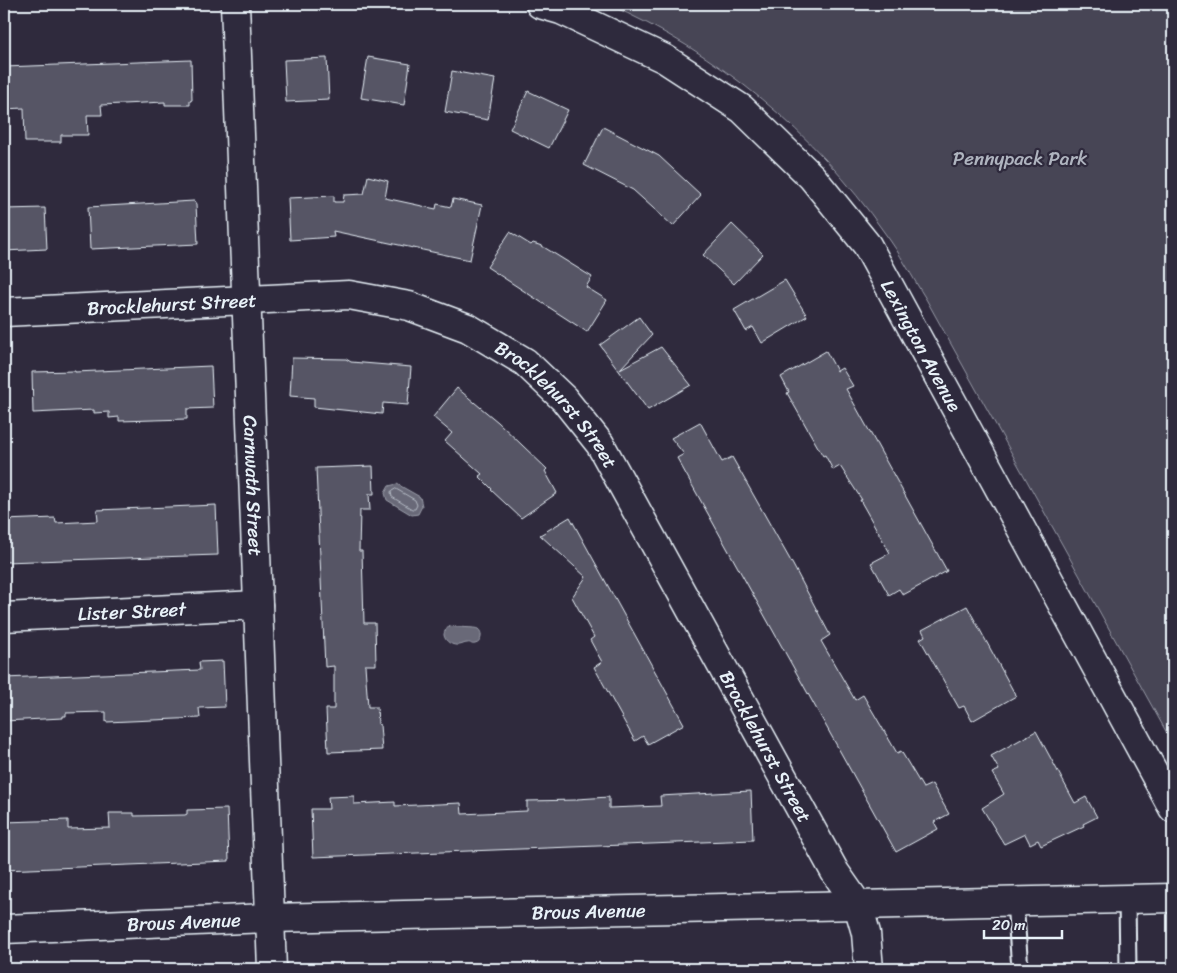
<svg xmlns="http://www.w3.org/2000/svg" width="1177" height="973" font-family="Sriracha,sans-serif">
<rect width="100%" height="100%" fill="#2f2a3d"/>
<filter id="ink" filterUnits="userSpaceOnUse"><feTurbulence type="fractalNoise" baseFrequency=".02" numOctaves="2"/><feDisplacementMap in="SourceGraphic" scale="10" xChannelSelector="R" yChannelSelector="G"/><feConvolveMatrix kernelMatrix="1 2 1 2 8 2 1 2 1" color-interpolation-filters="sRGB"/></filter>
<g filter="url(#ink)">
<!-- green -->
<path fill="#464455" stroke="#979aa6" d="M607,4h566v740l-247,-445c-14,-22 -26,-46 -42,-67 -69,-99 -166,-180 -277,-228z"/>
<!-- water -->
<g fill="#696978" stroke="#9c9fab">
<polygon points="397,484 420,497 422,506 418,514 412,515 387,500 385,493 389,486"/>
<path d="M450,626c8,2 25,1 28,3 5,3 4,14 -3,15 -5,1 -3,-2 -8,-1 -3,0 -5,2 -8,2 -6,1 -14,-3 -15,-10 0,-4 3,-7 6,-9z"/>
</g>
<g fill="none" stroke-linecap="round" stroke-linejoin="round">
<!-- shore -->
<polygon stroke="#b5bbc5" stroke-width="1" points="396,489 415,500 417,505 415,509 412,509 392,497 391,492"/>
</g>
<!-- building -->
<g fill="#575565" stroke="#e8f1f8">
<polygon points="368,57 410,64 404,105 361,98"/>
<polygon points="327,58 329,100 286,102 284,60"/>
<polygon points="191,60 192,100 190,101 190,105 165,105 165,102 101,105 102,115 87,115 88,135 61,135 61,142 25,142 24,108 4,109 4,67"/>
<polygon points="452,71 495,79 488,120 445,112"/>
<polygon points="528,91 568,110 549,148 510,129"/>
<polygon points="603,127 659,156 701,195 673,226 633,190 584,165"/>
<polygon points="368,176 388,181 385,198 436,209 437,204 451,207 453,199 482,205 470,260 333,231 334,237 290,240 288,198 334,196 334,202 343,202 344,195 364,194"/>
<polygon points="194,201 196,204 198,244 90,249 88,207"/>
<polygon points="45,208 47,249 4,251 4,209"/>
<polygon points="732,224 763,254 734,284 703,255"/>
<polygon points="510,232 531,245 533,243 542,246 592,277 586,287 607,300 587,332 487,267"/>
<polygon points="785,280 807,316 762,343 753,327 746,331 734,310"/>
<polygon points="639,317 652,335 620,369 661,347 691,385 648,410 600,345"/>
<polygon points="826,351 837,371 842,368 853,386 846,389 947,571 903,595 899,589 889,595 871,563 890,553 860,500 862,500 840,466 833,470 825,455 823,456 787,393 789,392 781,377"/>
<polygon points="292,358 346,359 351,362 411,367 408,405 383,403 382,414 314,407 314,398 290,396"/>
<polygon points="211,366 213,408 187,409 187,419 119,421 119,417 109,418 109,412 94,413 94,410 33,413 32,372 75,371 75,372"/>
<polygon points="457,388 498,422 547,469 545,471 557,493 521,518 491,490 492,489 479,476 482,474 445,441 452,433 433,417"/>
<polygon points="700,422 722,462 732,457 793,565 830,635 821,641 855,700 863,695 897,753 901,751 923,788 932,784 949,814 934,822 938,829 896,852 677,458 684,454 671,438"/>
<polygon points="373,466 374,494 369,494 370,510 360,510 359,551 362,551 364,623 375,623 376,665 365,665 368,707 377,707 378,724 380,725 382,750 328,752 326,709 334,709 334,666 325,667 316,468"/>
<polygon points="216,505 218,555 4,562 4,520 55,518 56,523 98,521 97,510"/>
<polygon points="570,517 684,724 648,744 643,736 635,741 594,667 602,662 590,640 594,637 572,597 586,577 540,535"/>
<polygon points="967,606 1016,696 972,721 964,706 959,708 920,639 925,636 922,630"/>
<polygon points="223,661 225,707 199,708 200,718 106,722 106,712 66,713 66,716 63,716 63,718 4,721 4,678 200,670 199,662"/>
<polygon points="1036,731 1075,803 1086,797 1097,817 1083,824 1084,826 1041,846 1038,840 1030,844 1025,834 1004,844 982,808 1004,794 992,773 999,770 991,756"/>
<polygon points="751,791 753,840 313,857 311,809 329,809 328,797 354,796 354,804 395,802 395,806 461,803 462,814 527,811 527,801 577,800 577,799 609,797 609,808 661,806 660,796"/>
<polygon points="227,809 229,861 4,870 4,822 68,820 68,829 110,828 109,813 134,813 134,816 185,815 187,814 187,810"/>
</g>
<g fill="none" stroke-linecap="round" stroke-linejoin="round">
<defs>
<g id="lane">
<polyline points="1127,899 1128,969"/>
<polyline points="1015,902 1020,969"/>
</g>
<g id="street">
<path id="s1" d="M235,4l37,965"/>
<path id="s2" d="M540,4l21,6 104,49 77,50 70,68 55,68 306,563"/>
<path id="s3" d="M4,312l345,-17 60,11 59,22 57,34 39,37 36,45 235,428 23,33 8,28 3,36"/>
<path id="s4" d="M4,617l254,-12"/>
<path id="s5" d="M4,929l266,-11 903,-20"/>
</g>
</defs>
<!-- lane casing -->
<use href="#lane" stroke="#e8f1f8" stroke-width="19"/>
<!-- street casing -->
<use href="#street" stroke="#e8f1f8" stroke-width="31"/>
<!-- lane -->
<use href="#lane" stroke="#2f2a3d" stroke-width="15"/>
<!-- street -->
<use href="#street" stroke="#2f2a3d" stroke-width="28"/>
</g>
</g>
<g text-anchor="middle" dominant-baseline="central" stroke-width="4.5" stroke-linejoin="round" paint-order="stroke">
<!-- park labels -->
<g font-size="19" fill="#afb4bf" stroke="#2f2a3d">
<text x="1020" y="158">Pennypack Park</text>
</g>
<!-- street labels -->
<g font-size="19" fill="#e8f1f8" stroke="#2f2a3d">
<text stroke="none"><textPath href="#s3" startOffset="168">Brocklehurst Street</textPath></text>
<text stroke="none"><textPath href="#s2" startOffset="528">Lexington Avenue</textPath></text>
<text stroke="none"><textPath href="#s3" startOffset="588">Brocklehurst Street</textPath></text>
<text stroke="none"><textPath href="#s1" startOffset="482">Carnwath Street</textPath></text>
<text stroke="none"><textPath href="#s4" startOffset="128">Lister Street</textPath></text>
<text stroke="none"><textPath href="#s3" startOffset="992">Brocklehurst Street</textPath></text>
<text stroke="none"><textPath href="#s5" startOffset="585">Brous Avenue</textPath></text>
<text stroke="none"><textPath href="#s5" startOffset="180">Brous Avenue</textPath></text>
</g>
</g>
<!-- margin -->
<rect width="1177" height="973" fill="none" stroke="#2f2a3d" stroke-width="20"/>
<rect x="10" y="10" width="1157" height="953" fill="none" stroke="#e8f1f8" stroke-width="2" filter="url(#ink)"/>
<!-- scale -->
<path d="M984 930v8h78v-8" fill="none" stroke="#e8f1f8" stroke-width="2.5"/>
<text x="992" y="930" font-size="15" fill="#e8f1f8" stroke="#2f2a3d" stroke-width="4" paint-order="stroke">20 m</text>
</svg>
